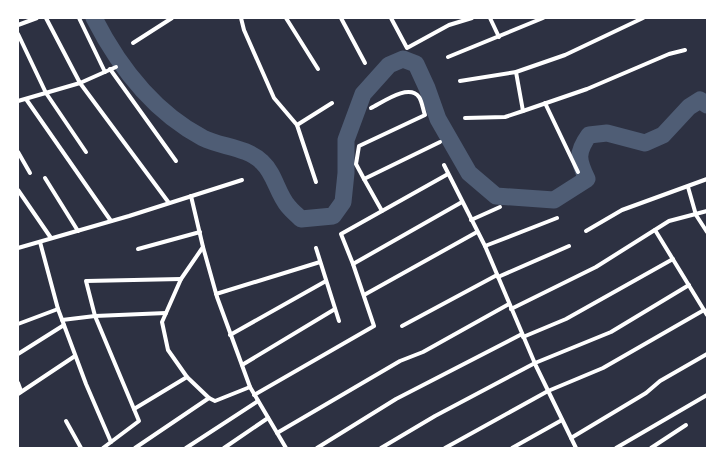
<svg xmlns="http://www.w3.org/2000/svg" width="725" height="466" font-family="Karla,sans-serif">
<rect width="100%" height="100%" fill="#2d3142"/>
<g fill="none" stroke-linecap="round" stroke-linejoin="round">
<!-- river -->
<path stroke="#4f5d75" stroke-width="17" d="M94,18c25,49 60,94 109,120 18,9 44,9 59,24 13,12 15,31 26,44 4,5 9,9 13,13l32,-3 10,-14 3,-29v-33l17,-46 26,-29 14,-6 13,5 11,24 11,31 31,54 27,23 58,4 33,-21c-9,-19 -11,-26 2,-44l18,-2 38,10 18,-8 26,-28 11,-7 7,5"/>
<!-- minor -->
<g stroke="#fff" stroke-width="4">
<polyline points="46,18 80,83 169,203"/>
<polyline points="79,18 105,72"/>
<polyline points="241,18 244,30 274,98 297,125 332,103"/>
<polyline points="286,18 318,69"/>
<polyline points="341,18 365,63"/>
<polyline points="391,18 407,48 449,25 472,18"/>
<polyline points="490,18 499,37"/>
<polyline points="18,25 37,18"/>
<polyline points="18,34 46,93 86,152"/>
<polyline points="133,43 172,18"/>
<polyline points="448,57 543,18"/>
<polyline points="110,69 176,161"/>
<polyline points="516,72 523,111"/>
<polyline points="460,81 516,72 565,55 643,18"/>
<polyline points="26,99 111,221"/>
<polyline points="18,101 80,83 116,67"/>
<polyline points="545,103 578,172"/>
<polyline points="465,118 505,117 523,111 587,89 669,54 685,50"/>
<polyline points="297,125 316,182"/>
<polyline points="18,152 30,173"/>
<polyline points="444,165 485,246 536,366 576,448"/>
<polyline points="45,178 78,231"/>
<path d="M364,179l-8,-15 3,-18 66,-31c-2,-5 -3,-14 -6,-18 -10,-14 -36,5 -48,11"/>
<polyline points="688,187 696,215 707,232"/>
<polyline points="18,190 51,238"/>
<polyline points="191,196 203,247 181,279 162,322 168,350 187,377 209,398 215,401 250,387"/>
<polyline points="382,211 364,179 440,142"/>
<polyline points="471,220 500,207"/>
<polyline points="655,230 707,315"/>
<polyline points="586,231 622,210 707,179"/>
<polyline points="40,242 58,309 86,384 111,442"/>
<polyline points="485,246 557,218"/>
<polyline points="203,247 217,297 250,387 286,448"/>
<polyline points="18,248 129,216 242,180"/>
<polyline points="316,248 339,321"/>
<polyline points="138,249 200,232"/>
<polyline points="353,264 462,202"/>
<polyline points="498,277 569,246"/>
<polyline points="216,294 320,262"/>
<polyline points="364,295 477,232"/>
<polyline points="511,309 596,267 669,221 707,211"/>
<polyline points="62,320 95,316 166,313"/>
<polyline points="18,324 58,309"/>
<polyline points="402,326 497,275"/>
<polyline points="230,335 326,281"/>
<polyline points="523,337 566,319 673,259"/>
<polyline points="18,354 64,325"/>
<polyline points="242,365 335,309"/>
<polyline points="18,383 21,391"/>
<polyline points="18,394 75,356"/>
<polyline points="254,395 374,326 353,264 341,234 448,174"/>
<polyline points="134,409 187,377"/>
<polyline points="66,421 81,448"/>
<polyline points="277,433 400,361 423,352 509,304"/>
<polyline points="571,438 646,393 660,381 707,354"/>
<polyline points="103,448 139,421 95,316 86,281 181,279"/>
<polyline points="135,448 209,398"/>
<polyline points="186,448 258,401"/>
<polyline points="224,448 268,418"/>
<polyline points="317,448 396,399 522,334"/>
<polyline points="381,448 435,416 535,363 611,332 689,285"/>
<polyline points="445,448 548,391 603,368 704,310"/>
<polyline points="512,448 562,420"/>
<polyline points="616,448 707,395"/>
<polyline points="651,448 686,425"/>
</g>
</g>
<!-- border -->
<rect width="725" height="466" fill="none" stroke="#ffffff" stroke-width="38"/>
</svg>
